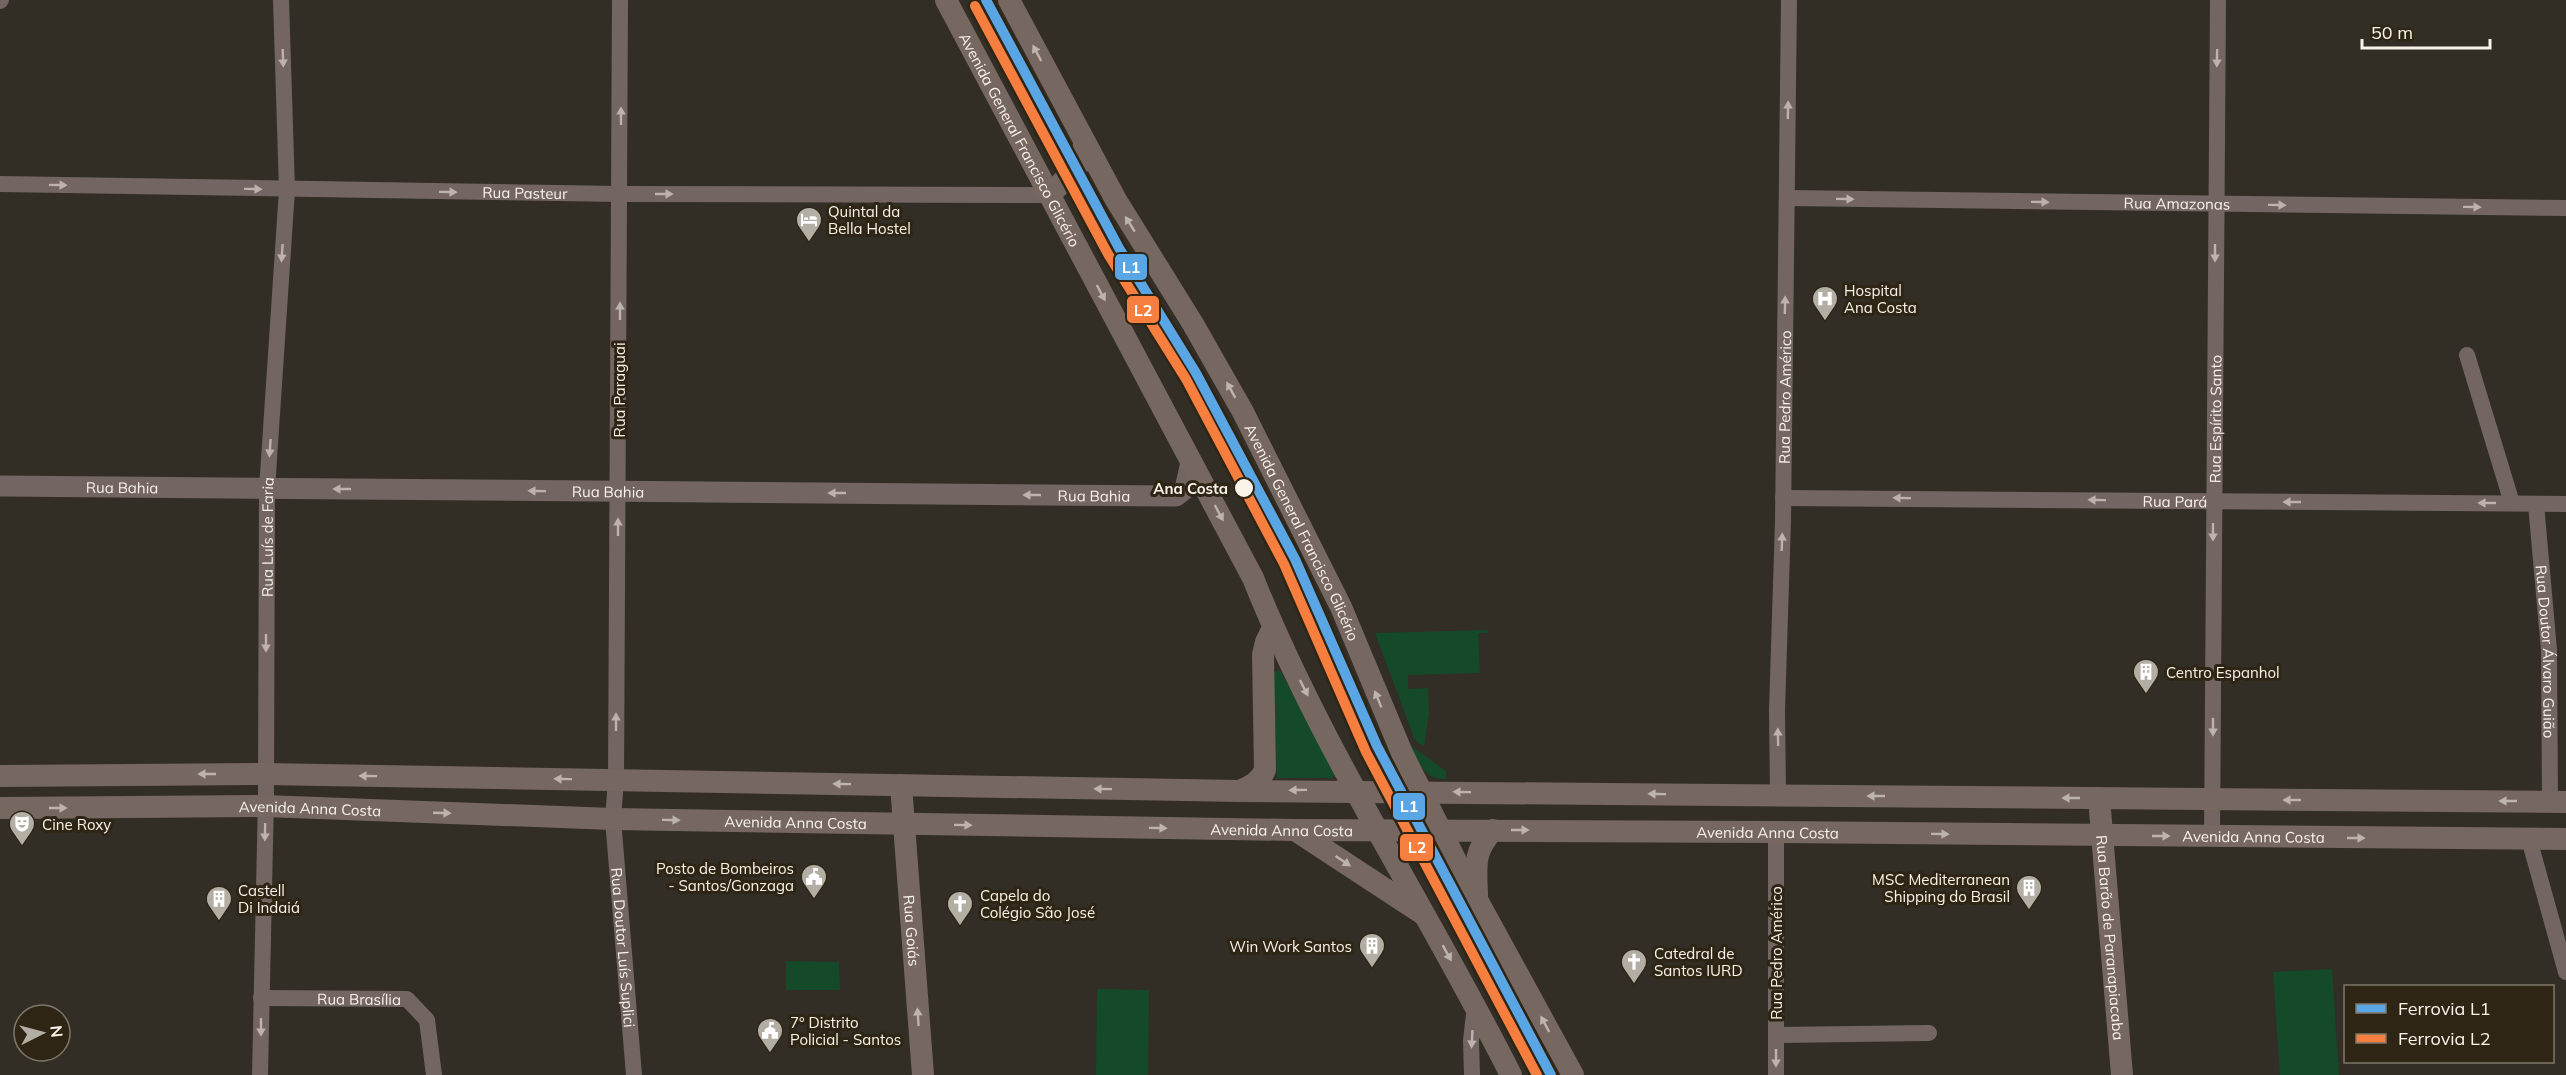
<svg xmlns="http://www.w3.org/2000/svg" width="2566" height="1075" font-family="Mulish,sans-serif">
<rect width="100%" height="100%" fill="#322e25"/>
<!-- green -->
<g fill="#144a2a">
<polygon points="1488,630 1488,633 1478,633 1480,673 1408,675 1408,689 1428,688 1429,713 1424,747 1415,740 1375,633"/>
<polygon points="1280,670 1335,774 1333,778 1277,778 1273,675 1274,672"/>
<path d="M1410,745l36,26v8c-22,1 -27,-17 -36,-34z"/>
<polygon points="786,961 839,962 840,990 786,990"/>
<polygon points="2332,969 2339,1075 2280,1075 2273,972"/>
<polygon points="1097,989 1149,990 1148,1075 1096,1075"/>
</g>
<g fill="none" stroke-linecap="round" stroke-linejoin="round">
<!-- minor -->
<g stroke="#736561" stroke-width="16">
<path id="s1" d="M620,0l-4,780 -3,39 21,256"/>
<polyline points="0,1 1,0"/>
<path id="s2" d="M0,184l621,10 429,1"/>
<path id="s3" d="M1787,198l779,10"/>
<polyline points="2467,355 2512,503"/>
<path id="s4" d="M1783,498l783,6"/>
<path id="s5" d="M2536,504l13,146 1,152"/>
<path id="s6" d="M1778,795l-1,-85 6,-189 6,-521"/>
<path id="s7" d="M2212,837l6,-837"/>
<polyline points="2529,839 2566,972"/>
<path id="s8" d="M261,998l146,1 20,21 7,55"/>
<polyline points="1776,1035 1929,1033"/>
<path id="s9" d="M260,1075l6,-278 1,-308 20,-299 -6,-190"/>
<polyline points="1472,1075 1471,1041 1475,1005"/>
<polyline points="1776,1075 1776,832"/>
</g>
<!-- tertiary -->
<path stroke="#736561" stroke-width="21" id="s10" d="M0,486l1169,10h7l9,-7 6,-27"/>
<!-- secondary -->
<g stroke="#766761" stroke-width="22">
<path id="s11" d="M946,0l307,578c69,173 174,330 258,497"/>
<path id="s12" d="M1009,0l107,200 77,124 50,88 98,195 61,146 55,110 116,212"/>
<polyline points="1050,195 1082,161 1084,144"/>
<polyline points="0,776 265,774 1239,791 2566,802"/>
<path id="s13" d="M901,785l22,290"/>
<path d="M1239,791c12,-5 21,-9 26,-21l-2,-115 3,-13 7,-14"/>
<path id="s14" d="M2099,798l23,277"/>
<path id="s15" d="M0,808l265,-2 348,13 681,11 482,2 790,7"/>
<polyline points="1295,830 1423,914"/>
<path d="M1477,894c-1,-28 -4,-42 16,-64"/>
</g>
<defs>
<polyline id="rail-1" points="986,0 1119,248 1196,373 1295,559 1377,746 1551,1075"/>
<polyline id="rail-2" points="975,6 1108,254 1186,379 1284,564 1366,752 1537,1075"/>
</defs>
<!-- rail-1 casing -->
<use href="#rail-1" stroke="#2e2515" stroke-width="15"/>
<!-- rail-2 casing -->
<use href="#rail-2" stroke="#2e2515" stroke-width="15"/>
<!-- rail-1 -->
<use href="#rail-1" stroke="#5aa6e5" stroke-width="10"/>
<!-- rail-2 -->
<use href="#rail-2" stroke="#f67e3e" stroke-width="10"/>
</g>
<!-- one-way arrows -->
<defs><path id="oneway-solid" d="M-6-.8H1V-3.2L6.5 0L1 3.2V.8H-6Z" transform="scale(1.5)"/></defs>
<g fill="#beb4ac">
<use href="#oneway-solid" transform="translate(1037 53) rotate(-118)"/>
<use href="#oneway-solid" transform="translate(1130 224) rotate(-122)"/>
<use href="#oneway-solid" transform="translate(1101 293) rotate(62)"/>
<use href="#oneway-solid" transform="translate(1231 390) rotate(-119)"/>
<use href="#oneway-solid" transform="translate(1219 513) rotate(62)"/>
<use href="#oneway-solid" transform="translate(1304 688) rotate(63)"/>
<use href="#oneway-solid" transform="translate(1378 699) rotate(-112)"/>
<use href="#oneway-solid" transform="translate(207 774) rotate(180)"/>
<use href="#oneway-solid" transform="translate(368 776) rotate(-179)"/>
<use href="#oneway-solid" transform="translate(563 779) rotate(-179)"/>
<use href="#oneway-solid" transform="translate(842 784) rotate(-179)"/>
<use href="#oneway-solid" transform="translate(1103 789) rotate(-179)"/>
<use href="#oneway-solid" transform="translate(1298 790) rotate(179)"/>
<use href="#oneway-solid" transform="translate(1462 792) rotate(-179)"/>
<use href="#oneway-solid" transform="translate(1657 794) rotate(-179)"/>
<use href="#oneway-solid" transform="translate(1876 796) rotate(-180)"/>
<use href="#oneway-solid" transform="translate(2071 798) rotate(-180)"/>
<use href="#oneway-solid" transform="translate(2292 800) rotate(-180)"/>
<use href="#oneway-solid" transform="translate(2508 801) rotate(-180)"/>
<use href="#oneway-solid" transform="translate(58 808)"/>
<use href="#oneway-solid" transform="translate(442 813) rotate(2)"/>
<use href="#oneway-solid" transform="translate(671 820) rotate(1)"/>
<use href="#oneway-solid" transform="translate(963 825) rotate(1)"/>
<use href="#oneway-solid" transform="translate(1158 828) rotate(1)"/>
<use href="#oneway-solid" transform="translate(1520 830)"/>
<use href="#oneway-solid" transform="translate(1940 834) rotate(1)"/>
<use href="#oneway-solid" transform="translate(2161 836)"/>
<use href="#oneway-solid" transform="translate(2356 838)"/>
<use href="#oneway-solid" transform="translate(1343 861) rotate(34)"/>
<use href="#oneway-solid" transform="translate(1447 953) rotate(61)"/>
<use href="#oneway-solid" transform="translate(918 1017) rotate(-94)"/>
<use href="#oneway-solid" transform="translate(1545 1024) rotate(-118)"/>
</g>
<g fill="#bdb3ac">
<use href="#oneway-solid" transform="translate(283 58) rotate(88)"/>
<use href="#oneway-solid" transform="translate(2217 58) rotate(91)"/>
<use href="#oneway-solid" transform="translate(1788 110) rotate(-89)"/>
<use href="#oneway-solid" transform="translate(621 116) rotate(-90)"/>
<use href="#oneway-solid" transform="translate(58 185) rotate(1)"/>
<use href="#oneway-solid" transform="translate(253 189) rotate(1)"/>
<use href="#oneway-solid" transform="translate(448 192) rotate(1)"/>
<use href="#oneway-solid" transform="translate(664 194)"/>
<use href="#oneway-solid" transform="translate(1845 199) rotate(1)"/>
<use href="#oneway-solid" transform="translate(2040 202) rotate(1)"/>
<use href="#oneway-solid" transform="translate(2277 205) rotate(1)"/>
<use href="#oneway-solid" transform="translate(2472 207) rotate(1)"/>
<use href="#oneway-solid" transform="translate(282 253) rotate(94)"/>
<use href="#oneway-solid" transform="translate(2215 253) rotate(90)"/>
<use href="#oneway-solid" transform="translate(1785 305) rotate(-89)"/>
<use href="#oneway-solid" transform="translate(620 311) rotate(-90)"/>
<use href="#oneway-solid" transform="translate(270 448) rotate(94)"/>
<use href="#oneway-solid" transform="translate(342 489) rotate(-180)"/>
<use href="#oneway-solid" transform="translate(537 491) rotate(-179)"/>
<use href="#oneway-solid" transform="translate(837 493) rotate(-180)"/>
<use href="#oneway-solid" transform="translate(1032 495) rotate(-180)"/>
<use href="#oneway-solid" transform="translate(1902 498) rotate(-179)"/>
<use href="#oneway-solid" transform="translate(2097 500) rotate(-179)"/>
<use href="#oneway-solid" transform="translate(2292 502) rotate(-180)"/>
<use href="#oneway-solid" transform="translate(2487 503) rotate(-180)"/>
<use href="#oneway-solid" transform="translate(618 527) rotate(-90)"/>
<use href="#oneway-solid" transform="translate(2213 532) rotate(90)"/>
<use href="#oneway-solid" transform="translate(1782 542) rotate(-88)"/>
<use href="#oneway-solid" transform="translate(266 643) rotate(90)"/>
<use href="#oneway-solid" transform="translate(616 722) rotate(-90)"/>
<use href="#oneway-solid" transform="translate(2213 727) rotate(90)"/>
<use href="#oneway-solid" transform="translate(1778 737) rotate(-91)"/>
<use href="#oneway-solid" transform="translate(265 832) rotate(91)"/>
<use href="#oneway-solid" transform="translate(261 1027) rotate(90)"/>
<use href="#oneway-solid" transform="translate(1472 1039) rotate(93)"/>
<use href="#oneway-solid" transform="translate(1776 1058) rotate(90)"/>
</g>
<!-- icons -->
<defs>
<symbol id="hotel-pin" viewBox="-11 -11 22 30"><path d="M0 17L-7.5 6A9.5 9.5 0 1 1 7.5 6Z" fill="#b3aea4" stroke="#2e2515"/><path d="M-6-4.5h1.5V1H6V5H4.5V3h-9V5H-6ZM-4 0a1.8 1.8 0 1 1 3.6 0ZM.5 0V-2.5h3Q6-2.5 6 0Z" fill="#fff"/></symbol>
<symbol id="hospital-pin" viewBox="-11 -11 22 30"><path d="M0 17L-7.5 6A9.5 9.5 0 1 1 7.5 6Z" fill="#b3aea4" stroke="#2e2515"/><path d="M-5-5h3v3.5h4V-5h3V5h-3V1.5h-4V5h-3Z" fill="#fff"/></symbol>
<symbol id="building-pin" viewBox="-11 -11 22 30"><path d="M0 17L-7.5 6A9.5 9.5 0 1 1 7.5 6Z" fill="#b3aea4" stroke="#2e2515"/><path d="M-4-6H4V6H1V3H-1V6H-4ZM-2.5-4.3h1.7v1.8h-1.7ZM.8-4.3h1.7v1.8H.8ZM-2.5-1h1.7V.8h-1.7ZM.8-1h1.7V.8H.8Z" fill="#fff"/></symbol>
<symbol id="theatre-pin" viewBox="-11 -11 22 30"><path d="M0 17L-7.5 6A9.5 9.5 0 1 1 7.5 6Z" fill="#b3aea4" stroke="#2e2515"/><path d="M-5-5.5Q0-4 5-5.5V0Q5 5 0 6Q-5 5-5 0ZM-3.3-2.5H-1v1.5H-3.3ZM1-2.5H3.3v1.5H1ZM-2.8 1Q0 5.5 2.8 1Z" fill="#fff"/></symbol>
<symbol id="civic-pin" viewBox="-11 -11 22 30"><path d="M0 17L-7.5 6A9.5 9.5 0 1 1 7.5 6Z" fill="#b3aea4" stroke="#2e2515"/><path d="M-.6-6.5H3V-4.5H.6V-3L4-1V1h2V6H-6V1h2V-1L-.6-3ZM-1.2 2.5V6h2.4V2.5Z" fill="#fff"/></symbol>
<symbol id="church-pin" viewBox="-11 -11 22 30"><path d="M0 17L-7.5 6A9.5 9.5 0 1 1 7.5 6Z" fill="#b3aea4" stroke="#2e2515"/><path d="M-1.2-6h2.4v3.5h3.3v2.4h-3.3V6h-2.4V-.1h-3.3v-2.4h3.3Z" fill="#fff"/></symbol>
</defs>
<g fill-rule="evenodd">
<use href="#hotel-pin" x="794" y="205" width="30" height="40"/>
<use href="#hospital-pin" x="1810" y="284" width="30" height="40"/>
<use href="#building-pin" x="2131" y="657" width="30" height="40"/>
<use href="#theatre-pin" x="7" y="809" width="30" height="40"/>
<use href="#civic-pin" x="799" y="862" width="30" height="40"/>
<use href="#building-pin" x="2014" y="873" width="30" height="40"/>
<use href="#building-pin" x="204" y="884" width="30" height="40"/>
<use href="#church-pin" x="945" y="889" width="30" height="40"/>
<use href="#building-pin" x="1357" y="931" width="30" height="40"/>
<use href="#church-pin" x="1619" y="947" width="30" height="40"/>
<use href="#civic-pin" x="755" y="1016" width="30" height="40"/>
</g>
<!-- markers -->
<circle fill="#f9f3e9" stroke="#2e2515" stroke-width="2" cx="1244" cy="488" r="10"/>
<g text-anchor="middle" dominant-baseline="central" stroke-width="6" stroke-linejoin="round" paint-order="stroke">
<!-- street labels -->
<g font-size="15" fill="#f9f3e9" stroke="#2e2515">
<text stroke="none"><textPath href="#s11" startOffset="158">Avenida General Francisco Glicério</textPath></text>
<text stroke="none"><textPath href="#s2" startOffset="525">Rua Pasteur</textPath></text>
<text stroke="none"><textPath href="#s3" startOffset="390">Rua Amazonas</textPath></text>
<text transform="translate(619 390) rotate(-90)">Rua Paraguai</text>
<text stroke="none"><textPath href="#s6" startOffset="398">Rua Pedro Américo</textPath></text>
<text stroke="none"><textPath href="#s7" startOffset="418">Rua Espírito Santo</textPath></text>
<text stroke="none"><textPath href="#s10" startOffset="122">Rua Bahia</textPath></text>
<text stroke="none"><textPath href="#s10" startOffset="608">Rua Bahia</textPath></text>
<text stroke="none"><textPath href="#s10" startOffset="1094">Rua Bahia</textPath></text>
<text stroke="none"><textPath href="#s4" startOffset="392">Rua Pará</textPath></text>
<text stroke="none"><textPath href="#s12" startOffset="608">Avenida General Francisco Glicério</textPath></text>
<text stroke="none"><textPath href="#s9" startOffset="538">Rua Luís de Faria</textPath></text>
<text stroke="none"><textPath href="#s5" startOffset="148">Rua Doutor Álvaro Guião</textPath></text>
<text stroke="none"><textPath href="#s15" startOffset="310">Avenida Anna Costa</textPath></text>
<text stroke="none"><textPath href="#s15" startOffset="796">Avenida Anna Costa</textPath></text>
<text stroke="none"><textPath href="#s15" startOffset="1282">Avenida Anna Costa</textPath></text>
<text stroke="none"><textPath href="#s15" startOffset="1768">Avenida Anna Costa</textPath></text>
<text stroke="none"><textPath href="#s15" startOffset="2254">Avenida Anna Costa</textPath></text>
<text stroke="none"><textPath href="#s13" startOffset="146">Rua Goiás</textPath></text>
<text stroke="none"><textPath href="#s14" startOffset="140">Rua Barão de Paranapiacaba</textPath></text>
<text stroke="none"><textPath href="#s1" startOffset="948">Rua Doutor Luís Suplici</textPath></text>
<text transform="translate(1776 953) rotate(-90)">Rua Pedro Américo</text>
<text stroke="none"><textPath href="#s8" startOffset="98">Rua Brasília</textPath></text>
</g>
<!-- poi labels -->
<g font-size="15" fill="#f9f3e9" stroke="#2e2515" text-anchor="start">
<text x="828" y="211">Quintal da<tspan x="828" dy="17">Bella Hostel</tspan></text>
<text x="1844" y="290">Hospital<tspan x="1844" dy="17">Ana Costa</tspan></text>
<text x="2166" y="672">Centro Espanhol</text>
<text x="42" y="824">Cine Roxy</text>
<text x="794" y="868" text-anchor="end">Posto de Bombeiros<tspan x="794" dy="17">- Santos/Gonzaga</tspan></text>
<text x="2010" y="879" text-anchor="end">MSC Mediterranean<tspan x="2010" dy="17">Shipping do Brasil</tspan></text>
<text x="238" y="890">Castell<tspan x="238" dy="17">Di Indaiá</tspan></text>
<text x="980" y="895">Capela do<tspan x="980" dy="17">Colégio São José</tspan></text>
<text x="1352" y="946" text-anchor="end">Win Work Santos</text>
<text x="1654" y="953">Catedral de<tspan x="1654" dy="17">Santos IURD</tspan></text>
<text x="790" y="1022">7° Distrito<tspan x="790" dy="17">Policial - Santos</tspan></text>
</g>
<!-- stop labels -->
<g font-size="15" font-weight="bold" fill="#f9f3e9" stroke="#2e2515" text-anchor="end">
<text x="1228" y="488">Ana Costa</text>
</g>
</g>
<g stroke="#2e2515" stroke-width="2">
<rect x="1114" y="253" width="34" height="28" rx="6" fill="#5aa6e5"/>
<rect x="1126" y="295" width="34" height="29" rx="6" fill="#f67e3e"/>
<rect x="1392" y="792" width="34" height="29" rx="6" fill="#5aa6e5"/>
<rect x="1399" y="833" width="35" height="29" rx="6" fill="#f67e3e"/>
</g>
<g font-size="16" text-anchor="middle" font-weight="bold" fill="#fff">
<text x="1131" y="273">L1</text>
<text x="1143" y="316">L2</text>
<text x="1409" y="812">L1</text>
<text x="1417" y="853">L2</text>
</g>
<!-- legend -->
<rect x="2344" y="985" width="210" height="78" fill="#2e2515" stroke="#7f776a" stroke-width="1.5"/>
<rect x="2356" y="1004" width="30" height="9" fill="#5aa6e5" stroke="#7f776a" stroke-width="1.5"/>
<text x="2398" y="1015" font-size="18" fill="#f9f3e9">Ferrovia L1</text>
<rect x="2356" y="1034" width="30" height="9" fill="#f67e3e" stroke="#7f776a" stroke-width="1.5"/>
<text x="2398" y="1045" font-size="18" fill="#f9f3e9">Ferrovia L2</text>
<!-- north arrow -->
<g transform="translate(42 1033) rotate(84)"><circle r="28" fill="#2e2515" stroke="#7f776a" stroke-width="1.5"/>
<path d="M0-4.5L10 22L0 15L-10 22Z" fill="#b3aea4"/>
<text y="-9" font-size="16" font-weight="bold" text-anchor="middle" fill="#f9f3e9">N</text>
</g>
<!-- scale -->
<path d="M2362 39v9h128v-9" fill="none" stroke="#f9f3e9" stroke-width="3"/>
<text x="2371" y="39" font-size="18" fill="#f9f3e9" stroke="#2e2515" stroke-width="4.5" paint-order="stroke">50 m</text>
</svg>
